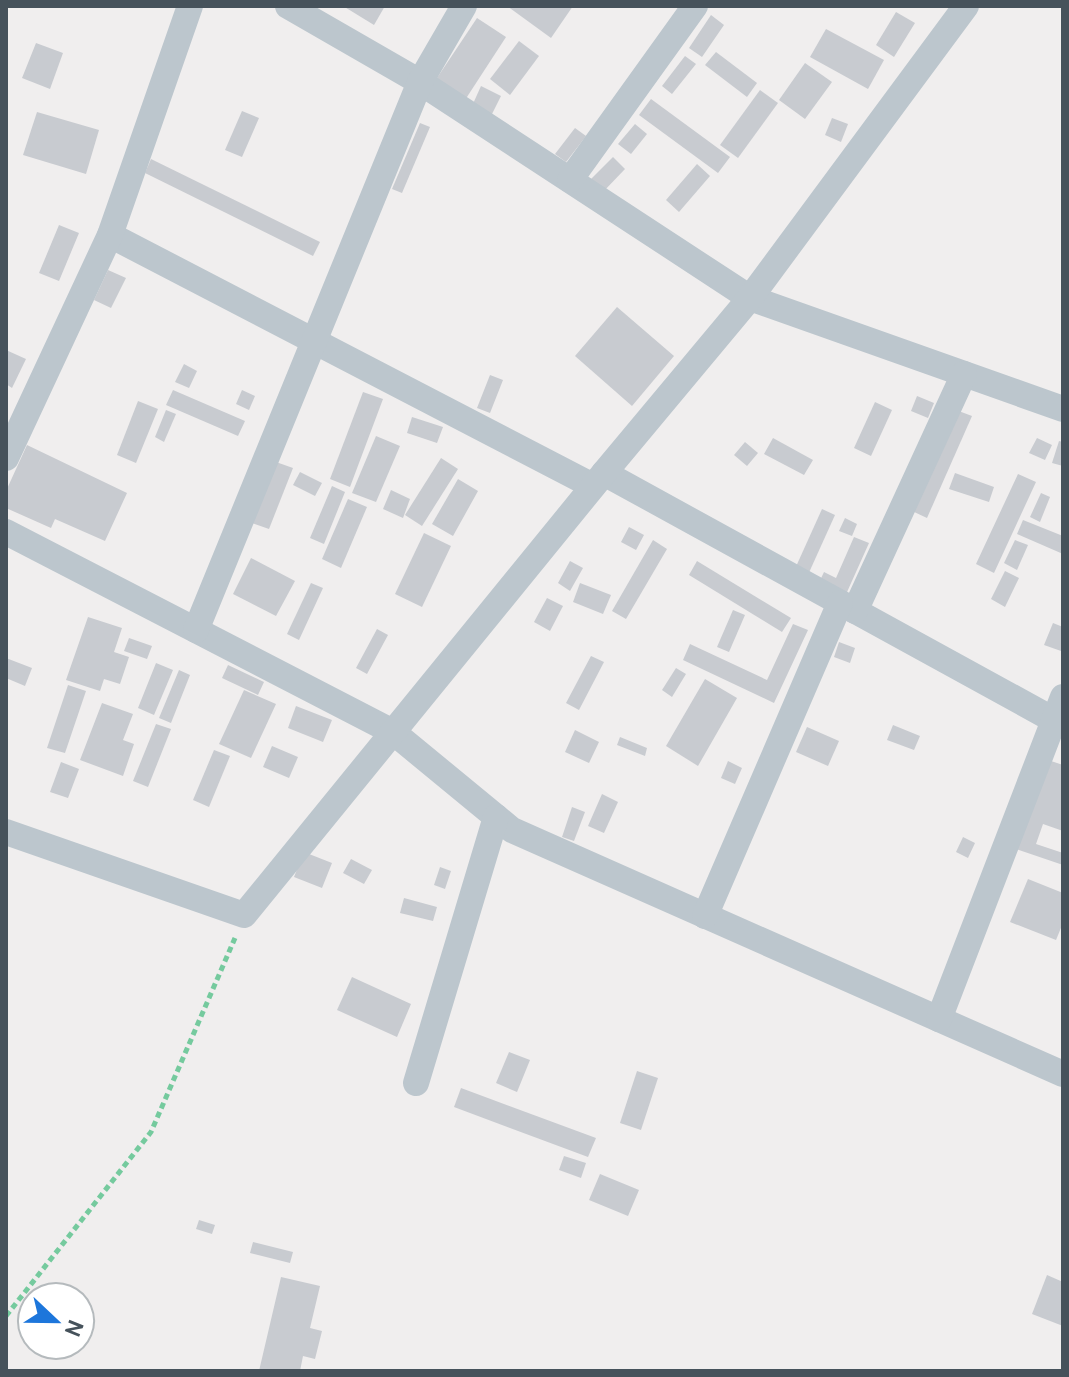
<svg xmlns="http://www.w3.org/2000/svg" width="1069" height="1377" font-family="Cabin,sans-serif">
<rect width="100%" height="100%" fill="#f0eeee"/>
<!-- building -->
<g fill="#c8cbd0">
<polygon points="343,6 385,6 374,25"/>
<polygon points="507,6 573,6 551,38"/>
<polygon points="896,12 915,23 894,57 876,45"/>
<polygon points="711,15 724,25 702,57 689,48"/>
<polygon points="477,18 506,37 465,100 435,81"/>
<polygon points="826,29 884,60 868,89 810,57"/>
<polygon points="519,41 539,56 510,95 490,79"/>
<polygon points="36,43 63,53 50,89 22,78"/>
<polygon points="716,52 757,83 747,97 705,65"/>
<polygon points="685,56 696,64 672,94 662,86"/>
<polygon points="805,63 832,82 805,119 779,100"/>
<polygon points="481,86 501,96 491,116 472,106"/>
<polygon points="760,90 778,103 738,158 720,145"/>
<polygon points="651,99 730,157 718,173 639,115"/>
<polygon points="242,111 259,118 242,157 225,150"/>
<polygon points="37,112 99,130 86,174 23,155"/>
<polygon points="832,118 848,124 841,142 825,135"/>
<polygon points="420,123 430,127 402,193 392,189"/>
<polygon points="635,124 647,134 631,154 618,144"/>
<polygon points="575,128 586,136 566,162 555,154"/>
<polygon points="613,157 625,169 602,193 590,180"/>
<polygon points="151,159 320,242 313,256 145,173"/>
<polygon points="697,164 710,176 679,212 666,200"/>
<polygon points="59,225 79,233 59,281 39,273"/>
<polygon points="108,270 126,278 111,308 94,300"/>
<polygon points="617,307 674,356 632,406 575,356"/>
<polygon points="6,350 26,359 12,388 6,384"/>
<polygon points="184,364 197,371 189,388 175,382"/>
<polygon points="490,375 503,380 490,413 477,408"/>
<polygon points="173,390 245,421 238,436 166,405"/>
<polygon points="242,390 255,396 249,410 236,404"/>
<polygon points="363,392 383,399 350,487 330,479"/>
<polygon points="917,396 934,403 928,418 911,411"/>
<polygon points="138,401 158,409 136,463 117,455"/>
<polygon points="875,402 892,410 871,456 854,448"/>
<polygon points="166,410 176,414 164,442 155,437"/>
<polygon points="956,410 972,416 927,518 912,511"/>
<polygon points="412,417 443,427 437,443 407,433"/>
<polygon points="376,436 400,446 376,502 352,493"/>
<polygon points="773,438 813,460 804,475 764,454"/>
<polygon points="1037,438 1052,445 1045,460 1029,453"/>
<polygon points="1059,441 1063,442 1063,466 1052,463"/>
<polygon points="745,442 758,453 747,466 734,455"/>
<polygon points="27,445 127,493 105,541 55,519 51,528 6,508 6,491"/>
<polygon points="441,458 458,469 422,526 405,515"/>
<polygon points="276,462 293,468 269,529 252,523"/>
<polygon points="300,472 322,483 315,496 293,485"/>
<polygon points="955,473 994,487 989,502 949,489"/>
<polygon points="1018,474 1036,482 994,573 976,564"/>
<polygon points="458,479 478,491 453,536 432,524"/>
<polygon points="332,486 345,492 324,544 310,538"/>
<polygon points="391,490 410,499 403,518 383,509"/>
<polygon points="1041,493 1050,497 1040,522 1030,517"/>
<polygon points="348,499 367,507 341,568 322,559"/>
<polygon points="822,509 835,515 807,577 794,571"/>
<polygon points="845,518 857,524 852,536 839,531"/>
<polygon points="1023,520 1063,536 1063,554 1017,534"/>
<polygon points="629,527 644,535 636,550 621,542"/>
<polygon points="424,533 451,546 422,607 395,594"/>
<polygon points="854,537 869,543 843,601 816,589 824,572 836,578"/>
<polygon points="653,540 667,549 626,619 612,611"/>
<polygon points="1015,540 1028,545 1017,570 1004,563"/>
<polygon points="251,558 295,581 276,616 233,594"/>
<polygon points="570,561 583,568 570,591 558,583"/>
<polygon points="697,561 791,618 782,632 689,575"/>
<polygon points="1005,571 1019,578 1005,607 991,599"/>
<polygon points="311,583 323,588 299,640 287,634"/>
<polygon points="580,583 611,595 603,614 573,602"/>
<polygon points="547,598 563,606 550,631 534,622"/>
<polygon points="733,610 745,615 729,652 717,647"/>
<polygon points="88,617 122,628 114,652 129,657 120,684 104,679 100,691 66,680"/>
<polygon points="1053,623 1063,627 1061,651 1044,645"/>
<polygon points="793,624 808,630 774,703 683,660 690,644 767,680"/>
<polygon points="377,629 388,635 367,674 356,668"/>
<polygon points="129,638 152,646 147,659 124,651"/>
<polygon points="839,642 855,648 850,663 834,657"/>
<polygon points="591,656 604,662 579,710 566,703"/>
<polygon points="6,658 32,668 25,686 6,678"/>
<polygon points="156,663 173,670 154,715 138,708"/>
<polygon points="228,665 264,682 258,695 222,678"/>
<polygon points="676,668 686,674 672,697 662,690"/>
<polygon points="179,670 190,675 171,723 159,718"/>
<polygon points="705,679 737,698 698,766 666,746"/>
<polygon points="68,685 86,691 65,753 47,748"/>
<polygon points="244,690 276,704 251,758 219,744"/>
<polygon points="102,703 133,714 123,740 134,744 123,776 80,760"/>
<polygon points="296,706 332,720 323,742 288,728"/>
<polygon points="156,724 171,729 148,787 133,781"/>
<polygon points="893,725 920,736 914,750 887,740"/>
<polygon points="807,727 839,741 828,766 796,752"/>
<polygon points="575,730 599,742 589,763 565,752"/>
<polygon points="620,737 647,748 645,756 617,745"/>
<polygon points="272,746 298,757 289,778 263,767"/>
<polygon points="214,750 230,756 209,807 193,800"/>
<polygon points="1045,759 1063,765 1063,831 1043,824 1036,844 1063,853 1063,865 1013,848"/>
<polygon points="728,761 742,768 735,784 721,778"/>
<polygon points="61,762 79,769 68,798 50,792"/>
<polygon points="602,794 618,802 604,833 588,826"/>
<polygon points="572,807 585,812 574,841 562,837"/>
<polygon points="963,837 975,843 968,858 956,852"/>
<polygon points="304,852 332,863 322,888 294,877"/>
<polygon points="351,859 372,870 364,884 343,873"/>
<polygon points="440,867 451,871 445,889 434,885"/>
<polygon points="1028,879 1063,893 1063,923 1056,940 1010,922"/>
<polygon points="404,898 437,907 433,921 400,913"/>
<polygon points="352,977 411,1004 397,1037 337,1010"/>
<polygon points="509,1052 530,1060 517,1092 496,1083"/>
<polygon points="637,1071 658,1078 641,1130 620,1123"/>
<polygon points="461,1088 596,1138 588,1157 454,1107"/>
<polygon points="564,1156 586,1163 581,1178 559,1170"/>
<polygon points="600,1174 639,1190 628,1216 589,1200"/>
<polygon points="199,1220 215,1225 212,1234 196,1229"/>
<polygon points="253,1242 293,1252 290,1263 250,1253"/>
<polygon points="1047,1275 1063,1282 1063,1326 1032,1314"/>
<polygon points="281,1277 320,1286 310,1328 322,1331 315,1359 303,1356 300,1371 259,1371"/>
</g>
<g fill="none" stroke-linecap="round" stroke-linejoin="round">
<!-- path -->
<polyline stroke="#75ca9e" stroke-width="5" stroke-dasharray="6 4" stroke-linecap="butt" points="6,1316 151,1132 235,938"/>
<!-- street -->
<g stroke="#bcc6cd" stroke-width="26">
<polyline points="288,6 420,82 750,298 1063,409"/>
<polyline points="570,180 695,6"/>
<polyline points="110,235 593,486"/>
<polyline points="6,458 110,235 190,6"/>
<polyline points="604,473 1063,725"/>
<polyline points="6,532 393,732 512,830 1063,1074"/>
<polyline points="855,611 964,374"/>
<polyline points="196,630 420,82 464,6"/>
<polyline points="6,832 244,915 604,473 750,298 966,6"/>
<polyline points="705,916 840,603"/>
<polyline points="939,1019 1063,697"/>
<polyline points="416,1083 496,817"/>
</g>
</g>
<!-- border -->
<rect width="1069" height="1377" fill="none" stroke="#46525b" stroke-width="16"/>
<!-- north arrow -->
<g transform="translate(56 1321) rotate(112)"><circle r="38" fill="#ffffff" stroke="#b5babd" stroke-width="2"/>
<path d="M0-6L14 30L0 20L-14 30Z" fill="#1d76db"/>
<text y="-12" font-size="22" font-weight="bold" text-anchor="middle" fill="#46525b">N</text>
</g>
</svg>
